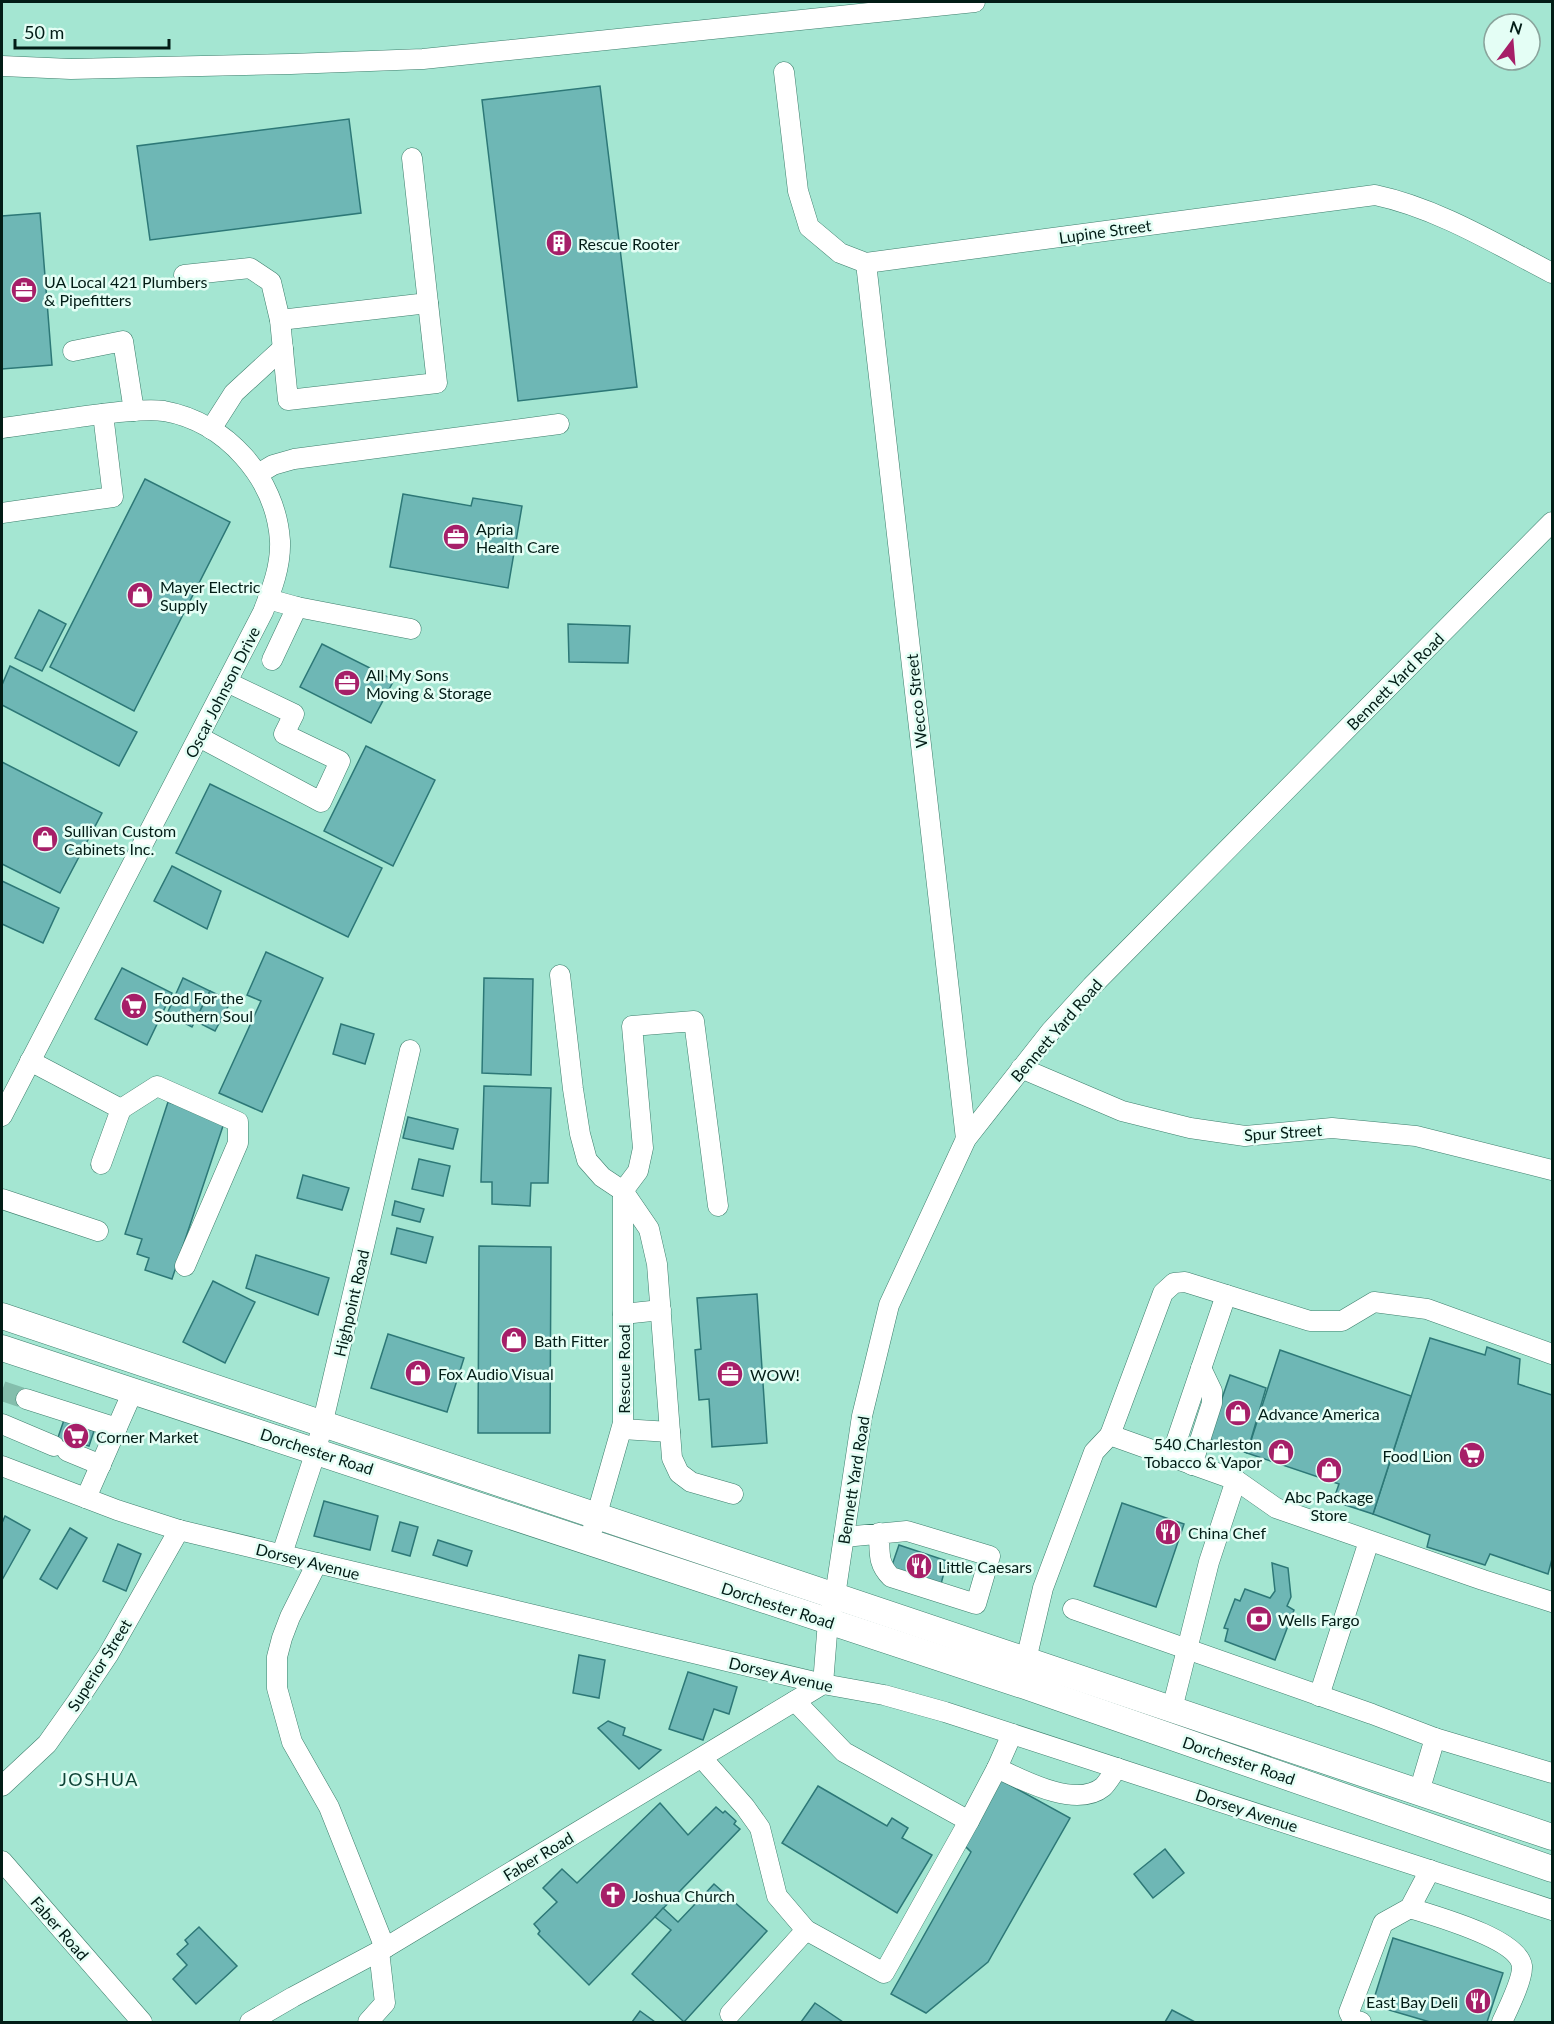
<svg xmlns="http://www.w3.org/2000/svg" width="1554" height="2024" font-family="Lato,sans-serif">
<rect width="100%" height="100%" fill="#a4e6d2"/>
<!-- building -->
<g fill="#6eb7b5" stroke="#2d7877" stroke-width="1.5">
<polygon points="600,86 637,387 518,401 482,100"/>
<polygon points="349,119 361,213 150,240 137,146"/>
<polygon points="40,213 52,365 2,369 2,216"/>
<polygon points="145,479 230,522 134,711 50,667"/>
<polygon points="403,494 471,506 473,498 522,506 508,588 390,567"/>
<polygon points="39,610 66,624 42,671 15,658"/>
<polygon points="568,624 630,626 628,663 569,662"/>
<polygon points="322,644 394,680 371,723 300,687"/>
<polygon points="10,666 137,732 119,766 2,705 2,685"/>
<polygon points="366,746 435,780 393,866 324,831"/>
<polygon points="2,762 102,813 60,893 2,864"/>
<polygon points="210,784 382,868 348,937 176,853"/>
<polygon points="172,866 221,891 207,929 154,901"/>
<polygon points="2,881 59,908 43,943 2,924"/>
<polygon points="266,952 323,978 262,1112 219,1093 261,1001 247,995"/>
<polygon points="122,968 172,993 147,1045 95,1019"/>
<polygon points="183,978 210,991 192,1027 167,1014"/>
<polygon points="484,978 533,979 531,1075 482,1073"/>
<polygon points="210,991 231,1001 215,1031 195,1021"/>
<polygon points="341,1024 374,1034 365,1064 333,1054"/>
<polygon points="484,1086 551,1088 548,1183 531,1183 530,1206 492,1204 492,1182 481,1182"/>
<polygon points="168,1102 225,1120 172,1279 145,1270 149,1258 137,1254 142,1239 125,1234"/>
<polygon points="408,1117 458,1129 453,1149 403,1138"/>
<polygon points="419,1159 450,1166 443,1196 412,1189"/>
<polygon points="303,1175 349,1188 342,1210 297,1198"/>
<polygon points="395,1201 424,1209 420,1222 392,1215"/>
<polygon points="397,1228 433,1237 426,1263 391,1254"/>
<polygon points="479,1246 551,1247 550,1433 478,1433"/>
<polygon points="256,1255 329,1278 318,1315 246,1288"/>
<polygon points="213,1281 255,1302 225,1363 183,1342"/>
<polygon points="757,1294 767,1443 712,1447 709,1399 699,1400 695,1350 701,1349 697,1298"/>
<polygon points="388,1334 464,1358 447,1412 371,1388"/>
<polygon points="1430,1338 1485,1355 1487,1347 1520,1359 1518,1384 1552,1395 1552,1559 1548,1574 1490,1554 1485,1565 1427,1547 1430,1535 1373,1514"/>
<polygon points="1280,1350 1411,1396 1373,1514 1333,1501 1339,1484 1247,1453"/>
<polygon points="1230,1375 1266,1388 1247,1453 1208,1439"/>
<polygon points="64,1420 94,1431 89,1446 72,1441 67,1456 53,1452"/>
<polygon points="324,1501 378,1516 370,1550 314,1536"/>
<polygon points="1122,1503 1184,1524 1156,1607 1094,1586"/>
<polygon points="5,1516 30,1530 2,1580 2,1523"/>
<polygon points="400,1522 418,1527 410,1556 392,1551"/>
<polygon points="70,1528 87,1538 57,1589 40,1579"/>
<polygon points="438,1540 472,1551 467,1566 433,1555"/>
<polygon points="118,1544 141,1554 126,1591 103,1581"/>
<polygon points="899,1545 947,1561 940,1588 890,1571"/>
<polygon points="1272,1563 1288,1568 1291,1597 1287,1606 1294,1610 1275,1660 1225,1641 1228,1629 1224,1628 1235,1599 1240,1601 1245,1589 1270,1598 1275,1591"/>
<polygon points="579,1655 605,1660 599,1698 573,1693"/>
<polygon points="688,1672 737,1687 729,1714 714,1709 703,1740 669,1729"/>
<polygon points="608,1721 625,1728 623,1735 661,1750 639,1769 598,1728"/>
<polygon points="999,1779 1070,1818 988,1962 926,2013 891,1994 971,1852 963,1844"/>
<polygon points="818,1786 887,1826 892,1818 908,1828 902,1838 932,1855 897,1913 782,1843"/>
<polygon points="660,1803 688,1835 716,1807 723,1813 725,1811 736,1821 734,1824 740,1829 589,1985 538,1934 540,1931 534,1924 557,1902 543,1888 562,1869 577,1883"/>
<polygon points="1165,1849 1184,1873 1153,1898 1134,1874"/>
<polygon points="714,1884 767,1931 684,2022 632,1974 671,1930 655,1917 663,1908 678,1922"/>
<polygon points="199,1927 237,1966 196,2004 173,1979 187,1965 177,1954 188,1944 185,1940"/>
<polygon points="1393,1938 1503,1973 1487,2022 1430,2022 1372,2005"/>
<polygon points="815,2003 843,2022 801,2022"/>
<polygon points="1172,2010 1195,2022 1165,2022"/>
<polygon points="640,2011 655,2022 632,2022"/>
</g>
<g fill="none" stroke-linecap="round" stroke-linejoin="round">
<!-- minor-tunnel -->
<polyline stroke="#84beac" stroke-width="20" stroke-dasharray="20 10" stroke-linecap="butt" points="2,1391 26,1399"/>
<defs>
<g id="minor">
<polyline points="2,66 71,69 291,64 423,59 975,2"/>
<path d="M784,72l14,119 11,36 31,26 26,10 509,-68c62,13 121,49 177,78"/>
<polyline points="866,263 966,1139"/>
<polyline points="184,275 250,268 271,282 280,320 288,400 437,383 428,303"/>
<polyline points="280,320 428,303 412,158"/>
<polyline points="73,351 123,341 134,411"/>
<path d="M2,428c39,-5 78,-12 117,-16 15,-1 31,-3 45,-1 62,11 112,67 116,130 1,25 -8,48 -17,71l-261,504"/>
<polyline points="211,429 234,393 283,348"/>
<polyline points="258,474 273,465 294,459 559,424"/>
<polyline points="2,513 113,497 103,414"/>
<polyline points="268,599 297,607 411,629"/>
<polyline points="272,660 297,607"/>
<polyline points="199,737 321,802 340,761 284,734 294,714 227,682"/>
<polyline points="560,975 573,1089 580,1134 587,1160 602,1177 623,1191 649,1229 657,1264 672,1458 679,1473 691,1482 733,1494"/>
<polyline points="30,1061 121,1109 101,1164"/>
<polyline points="1021,1068 1122,1111 1190,1128 1245,1136 1332,1128 1416,1136 1552,1170"/>
<polyline points="121,1109 157,1086 238,1122 238,1143 185,1266"/>
<polyline points="623,1191 638,1171 643,1148 632,1026 694,1021 718,1206"/>
<polyline points="2,1199 98,1231"/>
<polyline points="623,1314 661,1310"/>
<polyline points="26,1399 117,1428"/>
<polyline points="2,1424 54,1446"/>
<polyline points="622,1429 670,1432"/>
<polyline points="1110,1435 1163,1293 1174,1283 1185,1282 1310,1321 1342,1321 1374,1302 1427,1309 1552,1354"/>
<polyline points="67,1451 101,1465"/>
<polyline points="1171,1457 1226,1295"/>
<polyline points="1192,1465 1212,1403 1212,1391 1201,1368"/>
<polyline points="2,1466 117,1510 179,1530 823,1684 884,1695 945,1712 1552,1910"/>
<polyline points="86,1498 133,1391"/>
<polyline points="593,1528 623,1423 623,1191"/>
<path d="M844,1537l63,-6 83,25 -14,48 -85,-27c-14,-14 -11,-25 -12,-44"/>
<polyline points="282,1554 316,1451 410,1050"/>
<polyline points="317,1563 290,1617 282,1638 277,1657 277,1688 292,1742 329,1807 385,1948"/>
<polyline points="1073,1609 1372,1714 1435,1738 1419,1792"/>
<polyline points="1026,1660 1043,1588 1094,1452 1110,1435 1236,1480 1276,1508 1483,1580 1552,1602"/>
<polyline points="823,1684 828,1621 835,1596 862,1416 889,1305 966,1139 1051,1031 1092,986 1552,522"/>
<polyline points="1319,1696 1369,1541"/>
<polyline points="795,1701 844,1752 969,1821 997,1768"/>
<polyline points="1172,1709 1209,1562 1236,1480"/>
<path d="M1012,1734l-15,34c25,12 79,41 106,19 5,-5 10,-14 14,-19"/>
<polyline points="1435,1738 1552,1773"/>
<polyline points="702,1758 745,1807 760,1828 777,1896 806,1930 884,1973 969,1821"/>
<polyline points="2,1786 47,1744 76,1703 108,1655 179,1530"/>
<polyline points="2,1861 142,2022"/>
<path d="M1410,1908c24,8 108,30 112,58 1,13 -14,43 -20,56"/>
<polyline points="730,2014 806,1930"/>
<polyline points="250,2022 293,1997 385,1948 823,1684"/>
<polyline points="368,2022 385,2003 379,1951"/>
<polyline points="1361,2022 1353,2020 1349,2012 1383,1923 1410,1908 1430,1870"/>
</g>
<g id="major">
<polyline points="2,1316 1552,1837"/>
<polyline points="2,1348 1025,1686 1552,1869"/>
</g>
</defs>
<!-- minor casing -->
<use href="#minor" stroke="#3d7e6c" stroke-width="21"/>
<!-- major casing -->
<use href="#major" stroke="#3d7e6c" stroke-width="27"/>
<!-- minor -->
<use href="#minor" stroke="#fff" stroke-width="20"/>
<!-- major -->
<use href="#major" stroke="#fff" stroke-width="26"/>
</g>
<!-- icons -->
<defs>
<symbol id="building-disc" viewBox="-11 -11 22 22"><circle r="9.5" fill="#a61f68" stroke="#e4fef5"/><path d="M-4-6H4V6H1V3H-1V6H-4ZM-2.5-4.3h1.7v1.8h-1.7ZM.8-4.3h1.7v1.8H.8ZM-2.5-1h1.7V.8h-1.7ZM.8-1h1.7V.8H.8Z" fill="#fff"/></symbol>
<symbol id="office-disc" viewBox="-11 -11 22 22"><circle r="9.5" fill="#a61f68" stroke="#e4fef5"/><path d="M-6-3h4V-5.5h4V-3h4V5H-6ZM-1-4.5V-3h2v-1.5ZM-6 0V1H6V0Z" fill="#fff"/></symbol>
<symbol id="shop-disc" viewBox="-11 -11 22 22"><circle r="9.5" fill="#a61f68" stroke="#e4fef5"/><path d="M-5-2.5h2.3a2.7 3.5 0 0 1 5.4 0H5L5.5 6h-11ZM-1.5-2.5h3a1.5 2.3 0 0 0-3 0Z" fill="#fff"/></symbol>
<symbol id="supermarket-disc" viewBox="-11 -11 22 22"><circle r="9.5" fill="#a61f68" stroke="#e4fef5"/><path d="M-6-5.5h2.5l.6 2H6L4.5 2H-2.5L-4.4-4H-6ZM-1.5 3.2a1.3 1.3 0 1 0 .1 0ZM3 3.2a1.3 1.3 0 1 0 .1 0Z" fill="#fff"/></symbol>
<symbol id="restaurant-disc" viewBox="-11 -11 22 22"><circle r="9.5" fill="#a61f68" stroke="#e4fef5"/><path d="M-5-6h1v4h1v-4h1v4h1v-4h1v5L-1.5 .5V6h-2V.5L-5-1ZM5-6V6H3V1.5H1.5Q1.5-4 5-6Z" fill="#fff"/></symbol>
<symbol id="bank-disc" viewBox="-11 -11 22 22"><circle r="9.5" fill="#a61f68" stroke="#e4fef5"/><path d="M-6-4H6V4H-6ZM0-2.3a2.3 2.3 0 1 0 0 4.6a2.3 2.3 0 1 0 0-4.6Z" fill="#fff"/></symbol>
<symbol id="church-disc" viewBox="-11 -11 22 22"><circle r="9.5" fill="#a61f68" stroke="#e4fef5"/><path d="M-1.2-6h2.4v3.5h3.3v2.4h-3.3V6h-2.4V-.1h-3.3v-2.4h3.3Z" fill="#fff"/></symbol>
</defs>
<g fill-rule="evenodd">
<use href="#building-disc" x="544" y="228" width="30" height="30"/>
<use href="#office-disc" x="9" y="275" width="30" height="30"/>
<use href="#office-disc" x="441" y="522" width="30" height="30"/>
<use href="#shop-disc" x="125" y="580" width="30" height="30"/>
<use href="#office-disc" x="332" y="668" width="30" height="30"/>
<use href="#shop-disc" x="30" y="824" width="30" height="30"/>
<use href="#supermarket-disc" x="119" y="991" width="30" height="30"/>
<use href="#shop-disc" x="499" y="1325" width="30" height="30"/>
<use href="#shop-disc" x="403" y="1358" width="30" height="30"/>
<use href="#office-disc" x="715" y="1359" width="30" height="30"/>
<use href="#shop-disc" x="1223" y="1398" width="30" height="30"/>
<use href="#supermarket-disc" x="61" y="1421" width="30" height="30"/>
<use href="#shop-disc" x="1266" y="1437" width="30" height="30"/>
<use href="#supermarket-disc" x="1457" y="1440" width="30" height="30"/>
<use href="#shop-disc" x="1314" y="1455" width="30" height="30"/>
<use href="#restaurant-disc" x="1153" y="1517" width="30" height="30"/>
<use href="#restaurant-disc" x="904" y="1551" width="30" height="30"/>
<use href="#bank-disc" x="1244" y="1604" width="30" height="30"/>
<use href="#church-disc" x="598" y="1880" width="30" height="30"/>
<use href="#restaurant-disc" x="1463" y="1986" width="30" height="30"/>
</g>
<g text-anchor="middle" dominant-baseline="central" stroke-width="5" stroke-linejoin="round" paint-order="stroke">
<!-- street labels -->
<g font-size="16" fill="#021c16" stroke="#e4fef5">
<text transform="translate(1105 231) rotate(-8)">Lupine Street</text>
<text transform="translate(1395 681) rotate(-45)">Bennett Yard Road</text>
<text transform="translate(222 692) rotate(-63)">Oscar Johnson Drive</text>
<text transform="translate(916 701) rotate(-96)">Wecco Street</text>
<text transform="translate(1056 1030) rotate(-49)">Bennett Yard Road</text>
<text transform="translate(1283 1132) rotate(-4)">Spur Street</text>
<text transform="translate(351 1303) rotate(-77)">Highpoint Road</text>
<text transform="translate(623 1369) rotate(-90)">Rescue Road</text>
<text transform="translate(317 1451) rotate(18)">Dorchester Road</text>
<text transform="translate(853 1480) rotate(-81)">Bennett Yard Road</text>
<text transform="translate(308 1561) rotate(14)">Dorsey Avenue</text>
<text transform="translate(778 1605) rotate(18)">Dorchester Road</text>
<text transform="translate(99 1665) rotate(-58)">Superior Street</text>
<text transform="translate(781 1674) rotate(13)">Dorsey Avenue</text>
<text transform="translate(1239 1760) rotate(19)">Dorchester Road</text>
<text transform="translate(1247 1810) rotate(18)">Dorsey Avenue</text>
<text transform="translate(538 1856) rotate(-31)">Faber Road</text>
<text transform="translate(60 1928) rotate(49)">Faber Road</text>
</g>
<!-- poi labels -->
<g font-size="16" fill="#021c16" stroke="#e4fef5" text-anchor="start">
<text x="578" y="243">Rescue Rooter</text>
<text x="44" y="281">UA Local 421 Plumbers<tspan x="44" dy="18">&amp; Pipefitters</tspan></text>
<text x="476" y="528">Apria<tspan x="476" dy="18">Health Care</tspan></text>
<text x="160" y="586">Mayer Electric<tspan x="160" dy="18">Supply</tspan></text>
<text x="366" y="674">All My Sons<tspan x="366" dy="18">Moving &amp; Storage</tspan></text>
<text x="64" y="830">Sullivan Custom<tspan x="64" dy="18">Cabinets Inc.</tspan></text>
<text x="154" y="997">Food For the<tspan x="154" dy="18">Southern Soul</tspan></text>
<text x="534" y="1340">Bath Fitter</text>
<text x="438" y="1373">Fox Audio Visual</text>
<text x="750" y="1374">WOW!</text>
<text x="1258" y="1413">Advance America</text>
<text x="96" y="1436">Corner Market</text>
<text x="1262" y="1443" text-anchor="end">540 Charleston<tspan x="1262" dy="18">Tobacco &amp; Vapor</tspan></text>
<text x="1452" y="1455" text-anchor="end">Food Lion</text>
<text x="1329" y="1496" text-anchor="middle">Abc Package<tspan x="1329" dy="18">Store</tspan></text>
<text x="1188" y="1532">China Chef</text>
<text x="938" y="1566">Little Caesars</text>
<text x="1278" y="1619">Wells Fargo</text>
<text x="632" y="1895">Joshua Church</text>
<text x="1458" y="2001" text-anchor="end">East Bay Deli</text>
</g>
<!-- neighbourhood labels -->
<g font-size="18" letter-spacing="1.5" fill="#0e4336" stroke="#e4fef5">
<text x="99" y="1779">JOSHUA</text>
</g>
</g>
<!-- border -->
<rect width="1554" height="2024" fill="none" stroke="#021c16" stroke-width="6"/>
<!-- north arrow -->
<g transform="translate(1512 42) rotate(16)"><circle r="28" fill="#e4fef5" stroke="#8aa49c" stroke-width="1.5"/>
<path d="M0-4.5L10 22L0 15L-10 22Z" fill="#a61f68"/>
<text y="-9" font-size="16" font-weight="bold" text-anchor="middle" fill="#021c16">N</text>
</g>
<!-- scale -->
<path d="M15 39v9h154v-9" fill="none" stroke="#021c16" stroke-width="3"/>
<text x="24" y="39" font-size="18" fill="#021c16" stroke="#e4fef5" stroke-width="4.5" paint-order="stroke">50 m</text>
</svg>
